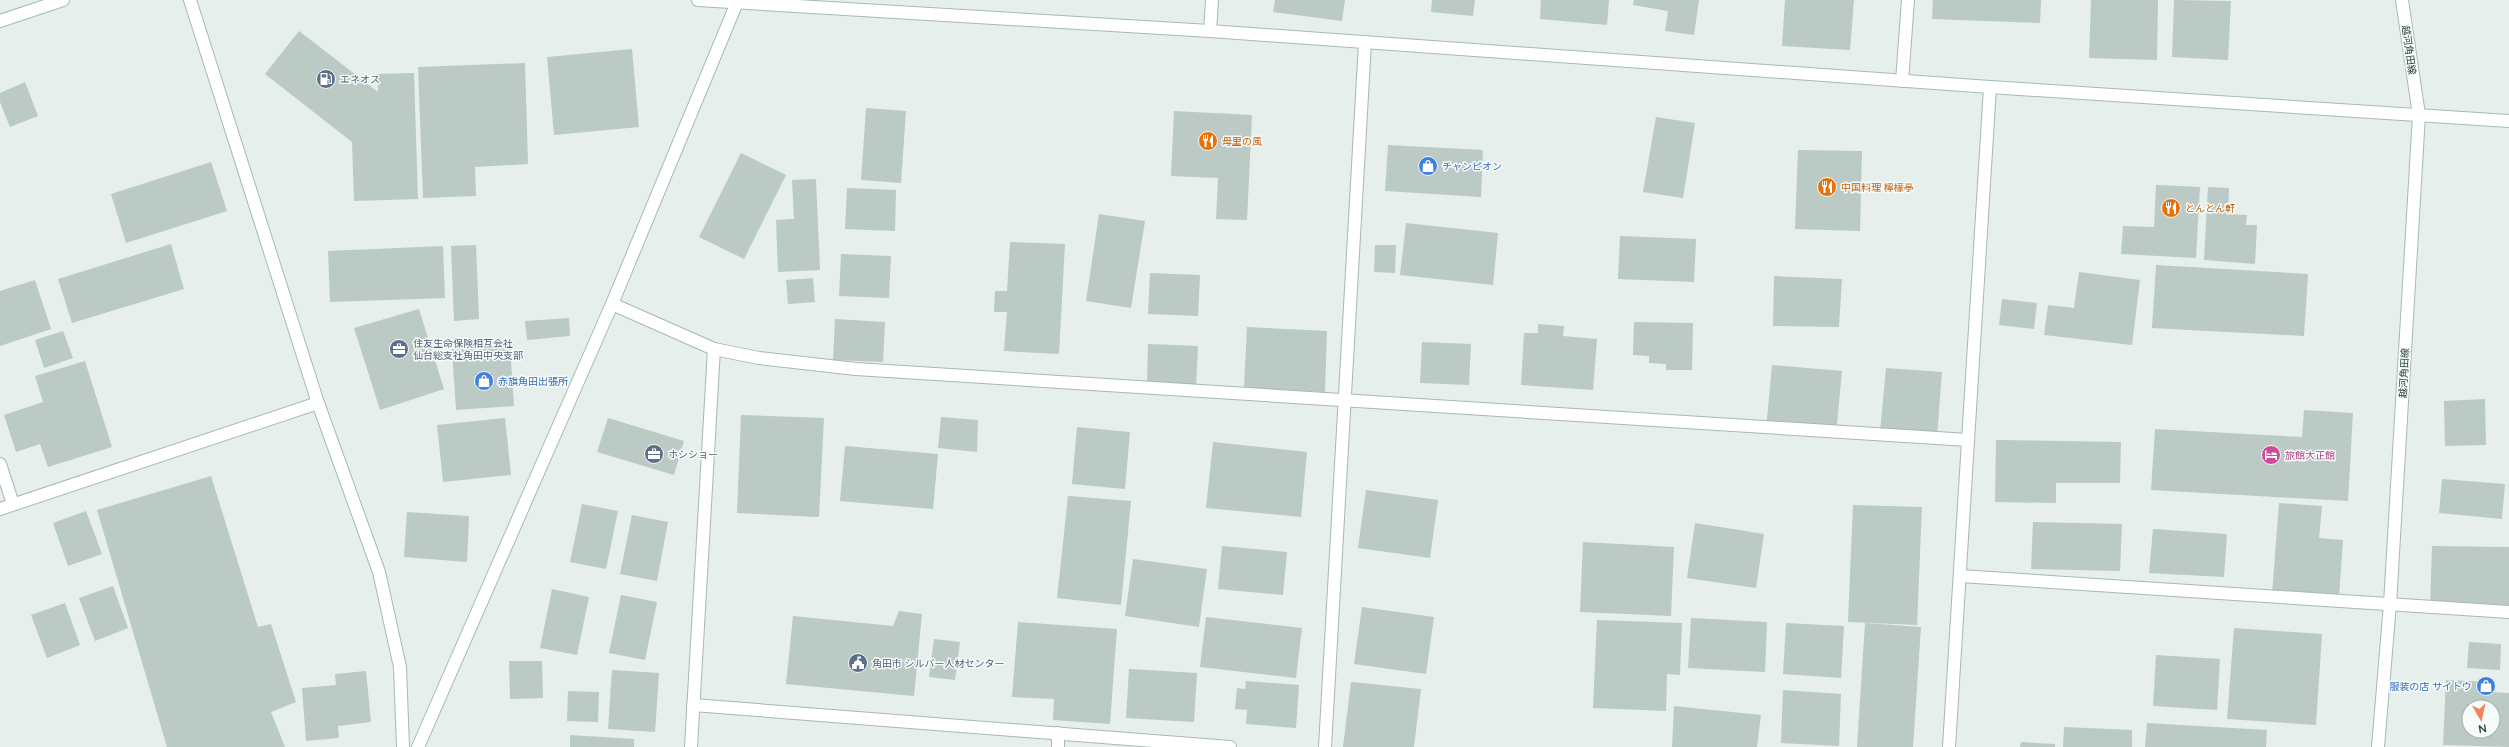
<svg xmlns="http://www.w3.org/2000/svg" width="2509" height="747" font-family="Mulish,'Noto Sans JP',sans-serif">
<rect width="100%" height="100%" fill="#e6efeb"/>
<!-- building -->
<g fill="#bbcac4" fill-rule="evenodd">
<polygon points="1275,0 1345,0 1342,21 1273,12"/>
<polygon points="1432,0 1475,0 1473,16 1431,12"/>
<polygon points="1541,0 1609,0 1607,25 1540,19"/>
<polygon points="1634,0 1699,0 1694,35 1665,31 1668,11 1633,5"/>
<polygon points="1785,0 1854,0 1850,50 1782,46"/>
<polygon points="1933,0 2041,0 2040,23 1932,19"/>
<polygon points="2091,0 2158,0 2157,60 2089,58"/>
<polygon points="2174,0 2231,1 2228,60 2172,57"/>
<polygon points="299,31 378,92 377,74 414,73 418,199 354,201 352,142 265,74"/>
<polygon points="632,49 639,127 554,135 547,57"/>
<polygon points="525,63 528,164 475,167 476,196 423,198 418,67"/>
<polygon points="25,82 38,116 10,127 0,102 0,93"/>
<polygon points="866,108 906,111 901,183 861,180"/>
<polygon points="1174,111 1252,115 1247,220 1216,219 1218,178 1171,176"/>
<polygon points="1656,117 1695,123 1683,198 1643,192"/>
<polygon points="1388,145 1483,150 1481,197 1385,191"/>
<polygon points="1798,150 1862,151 1860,231 1795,229"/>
<polygon points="741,153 786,175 744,259 699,237"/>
<polygon points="211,162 227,211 126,243 111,194"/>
<polygon points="816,179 820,270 778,272 776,220 794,219 792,180"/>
<polygon points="2156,185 2200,187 2196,258 2121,254 2123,226 2154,227"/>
<polygon points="2208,187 2229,188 2228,214 2247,215 2246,225 2257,225 2255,264 2204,260"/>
<polygon points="847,188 896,190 895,231 845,229"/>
<polygon points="1099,214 1145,221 1131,308 1086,301"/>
<polygon points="1406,223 1498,233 1493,285 1400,275"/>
<polygon points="1620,236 1696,239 1694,282 1618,279"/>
<polygon points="1010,242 1065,244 1059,354 1004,351 1007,312 994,312 995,291 1007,291"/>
<polygon points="171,244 184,289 72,323 58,279"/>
<polygon points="476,245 479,319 454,321 451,246"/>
<polygon points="1375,245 1396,245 1395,273 1374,272"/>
<polygon points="443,246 445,298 330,302 328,251"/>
<polygon points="841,254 891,256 889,298 839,296"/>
<polygon points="2156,265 2308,274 2304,336 2152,328"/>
<polygon points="2079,272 2140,280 2132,345 2044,335 2048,305 2074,308"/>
<polygon points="1150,273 1200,275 1198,316 1148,314"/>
<polygon points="1774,276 1842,279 1839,327 1773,326"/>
<polygon points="813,278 815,302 788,304 786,280"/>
<polygon points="35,280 51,329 0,346 0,291"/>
<polygon points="2002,299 2037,303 2034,329 1999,325"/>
<polygon points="419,309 444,389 380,410 354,328"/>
<polygon points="569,318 570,336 527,340 525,321"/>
<polygon points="835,319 885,322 883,362 833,360"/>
<polygon points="1634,322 1693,323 1692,370 1666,370 1666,364 1649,363 1649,356 1633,355"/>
<polygon points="1538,324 1564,326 1563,336 1597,339 1593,390 1521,385 1524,333 1538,333"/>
<polygon points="1247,327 1327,331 1325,392 1244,388"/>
<polygon points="63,331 73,358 44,368 35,340"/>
<polygon points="1422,342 1471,344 1469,385 1420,383"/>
<polygon points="1148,344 1198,346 1196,387 1147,385"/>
<polygon points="510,346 514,406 456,410 452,349"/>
<polygon points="85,361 112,447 48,467 40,444 16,452 4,415 43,402 35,376"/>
<polygon points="1772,365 1842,371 1836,435 1766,429"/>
<polygon points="1886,368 1942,372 1937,437 1880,432"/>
<polygon points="2485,399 2486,445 2445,446 2444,401"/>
<polygon points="2304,410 2353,413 2348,501 2151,490 2155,429 2302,437"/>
<polygon points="741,415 824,418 819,517 737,513"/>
<polygon points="941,417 978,420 977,452 938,448"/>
<polygon points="505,418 511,475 443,482 437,425"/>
<polygon points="608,418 684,441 674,475 597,452"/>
<polygon points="1077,427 1130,432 1125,489 1072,484"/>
<polygon points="1996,440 2121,442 2120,483 2056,483 2056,503 1995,502"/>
<polygon points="1213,442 1307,452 1301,517 1206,508"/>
<polygon points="845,446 938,454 933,509 840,501"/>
<polygon points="211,476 258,627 271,624 296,702 271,712 285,747 167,747 97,510"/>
<polygon points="2442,479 2505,484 2502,519 2439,513"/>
<polygon points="1366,490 1438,500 1430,558 1358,548"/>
<polygon points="1068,496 1131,501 1121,605 1057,598"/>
<polygon points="2279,503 2322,506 2319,538 2343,540 2339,598 2272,594"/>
<polygon points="582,504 618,511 606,569 570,562"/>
<polygon points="1853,505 1922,507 1917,625 1848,622"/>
<polygon points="86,511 102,554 68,566 53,523"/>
<polygon points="407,512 469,516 467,562 404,557"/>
<polygon points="632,515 668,522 657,581 620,574"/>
<polygon points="2033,522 2122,524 2120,571 2031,569"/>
<polygon points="1695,523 1764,534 1756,588 1687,578"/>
<polygon points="2153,529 2227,534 2224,577 2149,573"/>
<polygon points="1583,542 1674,547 1671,616 1580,612"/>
<polygon points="1222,546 1287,552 1283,595 1218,589"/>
<polygon points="2432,546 2509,547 2509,609 2430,607"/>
<polygon points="1133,559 1207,569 1199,627 1125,616"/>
<polygon points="113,586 128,628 95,641 79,598"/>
<polygon points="552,589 589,597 577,655 540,648"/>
<polygon points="621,595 657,602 645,660 609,653"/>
<polygon points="65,603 80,645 47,658 31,615"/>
<polygon points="1362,607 1434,617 1426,674 1354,664"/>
<polygon points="899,611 922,614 914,696 786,684 793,616 893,626"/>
<polygon points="1206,617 1302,628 1296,678 1200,667"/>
<polygon points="1691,618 1767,622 1765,672 1688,668"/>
<polygon points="1597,620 1682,623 1680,675 1667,674 1666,711 1593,708"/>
<polygon points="1018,622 1117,629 1110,724 1053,720 1054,699 1012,697"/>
<polygon points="1786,623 1844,626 1841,678 1783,674"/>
<polygon points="1865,623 1921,627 1913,747 1857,747"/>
<polygon points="2234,628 2322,634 2316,725 2227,719"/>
<polygon points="934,639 960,642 955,680 929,677"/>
<polygon points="2469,642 2501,644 2500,670 2467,668"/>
<polygon points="2156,655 2220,659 2217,710 2153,706"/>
<polygon points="509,661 542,661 543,698 510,699"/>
<polygon points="1129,669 1197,673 1194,722 1126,718"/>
<polygon points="612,670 659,673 655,732 608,729"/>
<polygon points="366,671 371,722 338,726 339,738 306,741 302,688 336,685 335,674"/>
<path d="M2446,680l44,2v10l19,1v54l-66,-2zM2469,707h24v24h-24z"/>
<polygon points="1246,681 1299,685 1296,728 1246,724 1247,710 1235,709 1237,688 1245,689"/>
<polygon points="1351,682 1421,689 1414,747 1343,747"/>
<polygon points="1783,690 1841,694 1839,746 1781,743"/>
<polygon points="568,691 599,692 598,722 567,721"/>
<polygon points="1674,706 1761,715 1757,747 1672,747"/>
<polygon points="2147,723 2267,730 2266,747 2145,747"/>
<polygon points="2064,727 2132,730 2132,747 2063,747"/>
<polygon points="570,735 634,739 634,747 570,747"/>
<polygon points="2021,742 2055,744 2055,747 2020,747"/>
</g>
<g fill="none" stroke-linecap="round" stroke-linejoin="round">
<defs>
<polyline id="lane" points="1058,747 1058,733"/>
<g id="street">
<polyline points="1210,31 1212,0"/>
<polyline points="1902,81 1908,0"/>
<polyline points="612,304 714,349 759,358 856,369 1968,440"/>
<polyline points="0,464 13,504"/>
<polyline points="0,509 318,403"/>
<polyline points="1960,576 2509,612"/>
<polyline points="693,705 1230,747"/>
<polyline points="691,747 714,349"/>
<polyline points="1325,747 1365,42"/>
<polyline points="1949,747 1990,87"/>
</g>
<g id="secondary">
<polyline points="190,0 318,403 379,572 400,667 403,747"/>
<polyline points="698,0 1210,31 1990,87 2509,121"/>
<polyline points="0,21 63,0"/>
<polyline points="418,747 612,304 738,0"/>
<polyline points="2378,747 2390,604 2419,115 2402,0"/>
</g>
</defs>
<!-- lane casing -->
<use href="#lane" stroke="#a8b8b2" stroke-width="14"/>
<!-- street casing -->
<use href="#street" stroke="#a8b8b2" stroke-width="14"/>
<!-- secondary casing -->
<use href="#secondary" stroke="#a4bbb3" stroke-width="14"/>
<!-- lane -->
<use href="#lane" stroke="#fff" stroke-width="12"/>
<!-- street -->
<use href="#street" stroke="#fff" stroke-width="12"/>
<!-- secondary -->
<use href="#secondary" stroke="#fff" stroke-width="12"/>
</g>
<!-- icons -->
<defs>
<symbol id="fuel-disc" viewBox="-11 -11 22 22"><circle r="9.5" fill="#5c6f8a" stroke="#f7fbf9"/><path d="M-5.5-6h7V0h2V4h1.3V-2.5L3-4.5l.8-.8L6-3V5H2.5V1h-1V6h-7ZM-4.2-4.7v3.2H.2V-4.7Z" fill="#fff"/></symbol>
<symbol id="restaurant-disc" viewBox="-11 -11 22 22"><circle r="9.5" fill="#e8710a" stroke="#f7fbf9"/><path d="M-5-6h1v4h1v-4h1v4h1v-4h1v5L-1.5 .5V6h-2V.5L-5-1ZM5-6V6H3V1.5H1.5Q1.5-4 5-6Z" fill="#fff"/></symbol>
<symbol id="shop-disc" viewBox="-11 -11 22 22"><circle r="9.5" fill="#3f7fe0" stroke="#f7fbf9"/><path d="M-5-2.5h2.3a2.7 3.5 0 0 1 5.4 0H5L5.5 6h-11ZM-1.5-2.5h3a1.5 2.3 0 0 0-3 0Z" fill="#fff"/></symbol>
<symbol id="office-disc" viewBox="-11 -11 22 22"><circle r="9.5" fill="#5c6f8a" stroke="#f7fbf9"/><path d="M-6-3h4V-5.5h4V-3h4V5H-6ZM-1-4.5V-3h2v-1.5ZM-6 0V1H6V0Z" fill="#fff"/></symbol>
<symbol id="hotel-disc" viewBox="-11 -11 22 22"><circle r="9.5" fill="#d1479c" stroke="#f7fbf9"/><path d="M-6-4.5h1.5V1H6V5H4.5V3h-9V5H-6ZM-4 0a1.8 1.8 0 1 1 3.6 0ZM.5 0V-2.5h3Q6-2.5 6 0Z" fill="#fff"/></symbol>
<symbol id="civic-disc" viewBox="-11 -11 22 22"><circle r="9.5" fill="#5c6f8a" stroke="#f7fbf9"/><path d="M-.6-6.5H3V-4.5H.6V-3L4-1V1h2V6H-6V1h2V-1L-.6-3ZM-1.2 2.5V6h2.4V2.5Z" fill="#fff"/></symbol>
</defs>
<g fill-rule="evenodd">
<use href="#fuel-disc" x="315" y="68" width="22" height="22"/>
<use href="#restaurant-disc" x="1197" y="130" width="22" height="22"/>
<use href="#shop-disc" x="1417" y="155" width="22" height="22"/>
<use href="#restaurant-disc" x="1816" y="176" width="22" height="22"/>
<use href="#restaurant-disc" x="2160" y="197" width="22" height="22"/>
<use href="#office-disc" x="388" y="338" width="22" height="22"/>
<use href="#shop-disc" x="473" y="370" width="22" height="22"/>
<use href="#office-disc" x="643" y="443" width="22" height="22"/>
<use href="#hotel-disc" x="2260" y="444" width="22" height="22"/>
<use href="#civic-disc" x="847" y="652" width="22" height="22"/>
<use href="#shop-disc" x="2475" y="675" width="22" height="22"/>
</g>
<g text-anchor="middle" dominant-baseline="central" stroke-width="3" stroke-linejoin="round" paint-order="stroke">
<!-- street labels -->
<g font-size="10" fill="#24423a" stroke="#f7fbf9">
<text transform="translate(2409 50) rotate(82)">越河角田線</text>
<text transform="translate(2404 373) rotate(-87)">越河角田線</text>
</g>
<!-- service labels -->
<g font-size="10" fill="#4e5e75" stroke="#f7fbf9" text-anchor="start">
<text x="340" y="79">エネオス</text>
<text x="413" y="343">住友生命保険相互会社<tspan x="413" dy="12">仙台総支社角田中央支部</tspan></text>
<text x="668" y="454">ホシショー</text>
<text x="872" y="663">角田市 シルバー人材センター</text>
</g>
<!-- food labels -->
<g font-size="10" fill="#c56008" stroke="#f7fbf9" text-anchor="start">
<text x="1222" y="141">母里の風</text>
<text x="1841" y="187">中国料理 檸檬亭</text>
<text x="2185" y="208">とんとん軒</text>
</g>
<!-- shop labels -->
<g font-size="10" fill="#366cbe" stroke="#f7fbf9" text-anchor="start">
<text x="1442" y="166">チャンピオン</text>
<text x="498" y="381">赤旗角田出張所</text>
<text x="2472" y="686" text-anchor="end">服装の店 サイトウ</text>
</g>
<!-- hotel labels -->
<g font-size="10" fill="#b23c85" stroke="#f7fbf9" text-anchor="start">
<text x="2285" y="455">旅館大正館</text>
</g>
</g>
<!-- north arrow -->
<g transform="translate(2481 719) rotate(171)"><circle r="19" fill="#f7fbf9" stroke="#a3b1ad"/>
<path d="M0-3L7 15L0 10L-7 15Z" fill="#f4845f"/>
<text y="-6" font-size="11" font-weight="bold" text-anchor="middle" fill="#24423a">N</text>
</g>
</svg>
